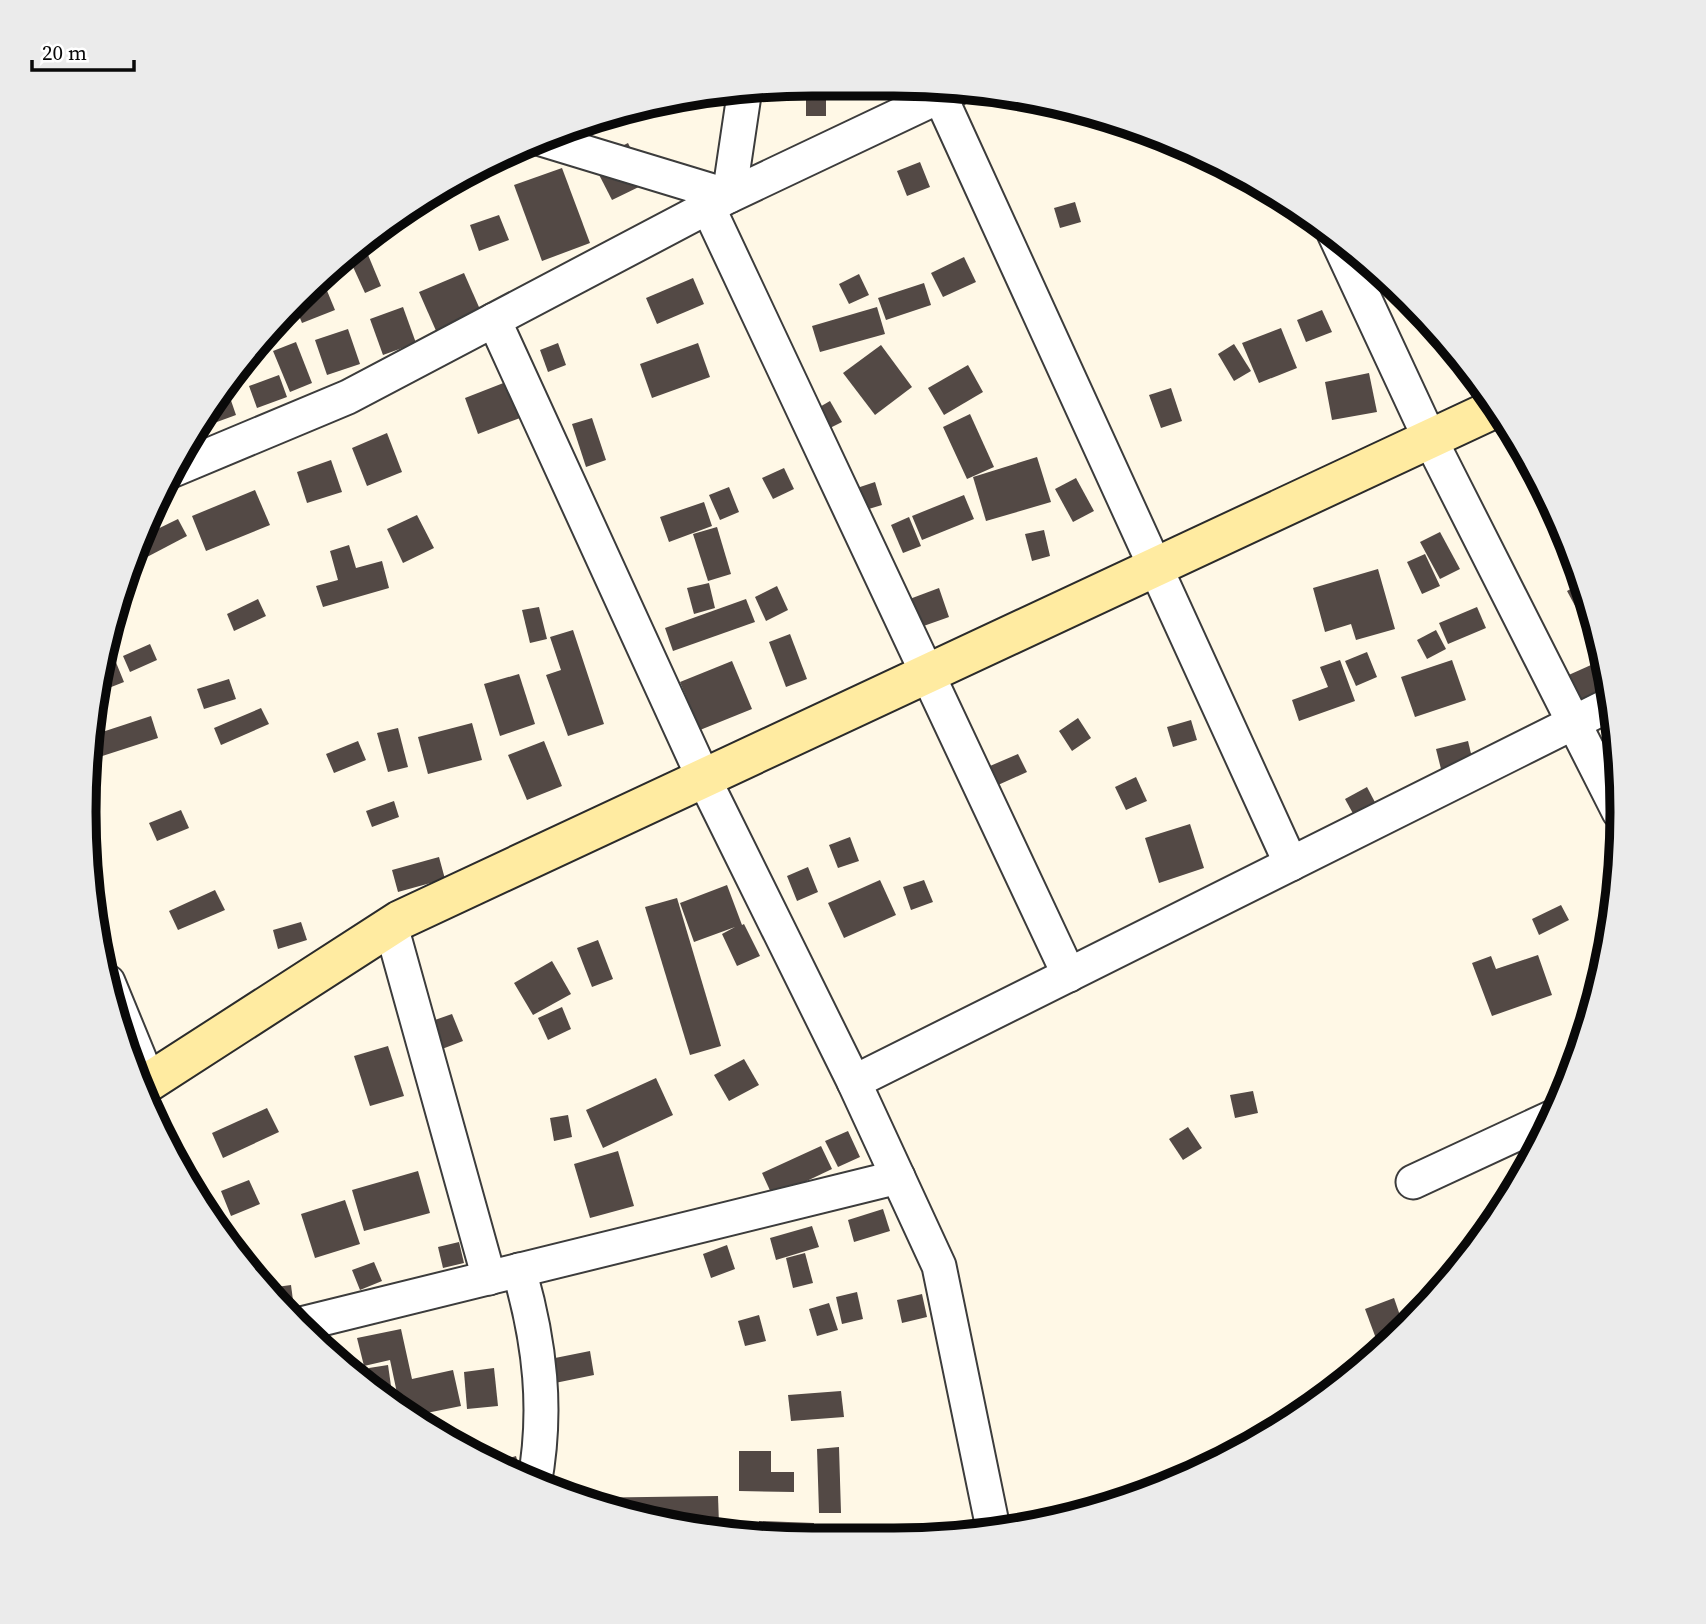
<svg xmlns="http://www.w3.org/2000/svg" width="1706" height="1624" font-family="'Source Serif 4',serif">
<rect width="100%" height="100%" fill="#fff8e6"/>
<!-- building -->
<g fill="#534945">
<rect x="806" y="92" width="20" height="24"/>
<polygon points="628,143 647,183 612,200 592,161"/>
<polygon points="920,162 930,187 907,196 897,171"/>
<polygon points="562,168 590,243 542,261 514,185"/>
<polygon points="1075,202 1081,222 1060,228 1054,208"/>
<polygon points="499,215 509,240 479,251 470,225"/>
<polygon points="366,250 381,286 365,293 349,258"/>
<polygon points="964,257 976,282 943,297 931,273"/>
<polygon points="464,273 482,314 437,333 419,292"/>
<polygon points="859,274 869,295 849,304 839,284"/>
<polygon points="693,278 704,304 657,324 646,298"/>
<polygon points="323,281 335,310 302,323 295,306"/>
<polygon points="924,283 931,305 886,320 878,298"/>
<polygon points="403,307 416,343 383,355 370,319"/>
<polygon points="877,307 885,334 820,352 812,326"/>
<polygon points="1322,310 1332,332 1306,342 1297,320"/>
<polygon points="1281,328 1297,368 1259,383 1242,343"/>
<polygon points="348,329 360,364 327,375 315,340"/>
<polygon points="296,342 312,383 290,392 273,351"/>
<polygon points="558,343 566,365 548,372 540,350"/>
<polygon points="698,343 710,377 652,398 640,364"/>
<polygon points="1234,344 1251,371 1234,381 1218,354"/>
<polygon points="881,345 912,387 875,415 843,373"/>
<polygon points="968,365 983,392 944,415 928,388"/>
<polygon points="1369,373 1377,412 1332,420 1325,382"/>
<polygon points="279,375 287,397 257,408 249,386"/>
<polygon points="506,382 520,418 478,434 465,398"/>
<polygon points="226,386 236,415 195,430"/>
<polygon points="1171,388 1182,421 1161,428 1149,395"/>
<polygon points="830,401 842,422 822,432 811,412"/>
<polygon points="970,414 994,467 967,479 943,427"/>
<polygon points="592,418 606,460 586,467 572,424"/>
<polygon points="387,433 402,472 367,486 352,448"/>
<polygon points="1037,457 1051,502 986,521 973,477"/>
<polygon points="331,460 342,492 307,503 297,472"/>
<polygon points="784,468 794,489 773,499 762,478"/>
<polygon points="1076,478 1094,511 1073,522 1055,489"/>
<polygon points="875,482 882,505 862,511 854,489"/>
<polygon points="729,487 739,512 720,520 709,495"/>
<polygon points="255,490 270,525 206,551 192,516"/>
<polygon points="964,495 974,519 922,540 912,516"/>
<polygon points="704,502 712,526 669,542 660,517"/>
<polygon points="417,515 434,548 403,563 387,529"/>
<polygon points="909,517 921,546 903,553 891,525"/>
<polygon points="178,519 187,536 128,567 141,537"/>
<polygon points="717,527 731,574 708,581 693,534"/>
<polygon points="1044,530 1050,556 1032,561 1025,534"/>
<polygon points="1561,530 1578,566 1572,568 1559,531"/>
<polygon points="1440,532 1460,569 1440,579 1420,542"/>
<polygon points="349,545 356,568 382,561 389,588 323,607 316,586 338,580 330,551"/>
<polygon points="1425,554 1440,586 1422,594 1407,562"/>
<polygon points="1378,569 1395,629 1356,640 1351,624 1325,632 1313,588"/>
<polygon points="1584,582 1591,609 1580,615 1567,591"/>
<polygon points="709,583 715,608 694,614 687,588"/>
<polygon points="777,586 788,610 766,621 755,597"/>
<polygon points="939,588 949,617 918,628 907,600"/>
<polygon points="258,599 266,616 234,631 227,614"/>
<polygon points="746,599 755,622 673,651 665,628"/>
<polygon points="539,607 547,639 530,643 522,610"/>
<polygon points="1477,607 1486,628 1448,644 1439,623"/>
<polygon points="573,630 604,724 568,736 546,675 561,670 550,637"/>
<polygon points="1436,630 1446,649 1427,659 1417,640"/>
<polygon points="790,634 807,679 786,687 769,642"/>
<polygon points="150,644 157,660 130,672 123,656"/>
<polygon points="1367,652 1377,677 1356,686 1345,661"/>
<polygon points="115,660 124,682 96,693 102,665"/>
<polygon points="1340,660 1355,701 1299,721 1292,700 1328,687 1320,667"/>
<polygon points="1452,660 1466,700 1415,717 1401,677"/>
<polygon points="732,661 752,709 700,730 680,682"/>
<polygon points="1591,665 1605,696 1577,709 1562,678"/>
<polygon points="519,674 535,724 500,736 484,684"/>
<polygon points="229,679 236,699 204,709 197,689"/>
<polygon points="261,708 269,724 221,745 214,728"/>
<polygon points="151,716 158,738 90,760 90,736"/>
<polygon points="1078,718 1091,738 1072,751 1059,731"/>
<polygon points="1191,720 1197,740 1173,747 1167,727"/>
<polygon points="472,723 482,760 428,774 418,737"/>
<polygon points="398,728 408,767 388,772 377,733"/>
<polygon points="358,741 366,760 334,773 326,754"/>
<polygon points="544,741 562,786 527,800 508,755"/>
<polygon points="1468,741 1473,762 1441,769 1436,749"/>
<polygon points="1018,754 1027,772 998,785 990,766"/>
<polygon points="1136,777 1147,801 1126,810 1115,787"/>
<polygon points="1367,787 1378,808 1356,819 1345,799"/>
<polygon points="394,801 399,817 372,827 366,811"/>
<polygon points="181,810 189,828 157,841 149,823"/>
<polygon points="1190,824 1204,868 1159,883 1145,838"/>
<polygon points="850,837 859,861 838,868 829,845"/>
<polygon points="439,857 445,879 398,892 392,870"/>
<polygon points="808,867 818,892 797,901 787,876"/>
<polygon points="880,880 896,915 844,938 828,903"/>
<polygon points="924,880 933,902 911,910 903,887"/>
<polygon points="727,885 742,925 744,924 760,956 737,966 722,934 735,927 694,942 680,903"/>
<polygon points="215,890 225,910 178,930 169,911"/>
<polygon points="677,898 721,1046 690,1055 645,907"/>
<polygon points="1561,905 1569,920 1539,935 1532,919"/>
<polygon points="301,922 307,940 278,949 273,930"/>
<polygon points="598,940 613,979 592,987 577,948"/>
<polygon points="1538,955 1552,995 1492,1016 1472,963 1491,956 1496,969"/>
<polygon points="552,961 571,994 533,1015 514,983"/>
<polygon points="562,1007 571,1029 548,1040 538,1018"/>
<polygon points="452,1014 463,1041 442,1049 432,1021"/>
<polygon points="388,1046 404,1096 370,1106 354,1056"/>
<polygon points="744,1059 759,1085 729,1101 714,1075"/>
<polygon points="656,1078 673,1115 603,1148 586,1110"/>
<polygon points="1253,1091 1258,1113 1235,1118 1230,1095"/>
<polygon points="267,1108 279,1132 223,1158 212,1133"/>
<polygon points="568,1115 572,1137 554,1141 550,1118"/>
<polygon points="1188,1127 1202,1148 1183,1160 1169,1139"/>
<polygon points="848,1131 860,1157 838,1167 825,1141"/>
<polygon points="821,1146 832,1169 773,1197 762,1173"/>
<polygon points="618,1151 634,1206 590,1218 574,1164"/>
<polygon points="418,1171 430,1213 364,1231 352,1190"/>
<polygon points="249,1180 260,1204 231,1216 221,1191"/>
<polygon points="345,1200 360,1244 315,1258 301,1214"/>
<polygon points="883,1209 890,1231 854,1242 848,1220"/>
<polygon points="812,1226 819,1247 776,1260 770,1238"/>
<polygon points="459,1242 464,1263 443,1268 438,1247"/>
<polygon points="727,1245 735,1269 711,1278 703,1254"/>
<polygon points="805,1253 813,1283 793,1288 786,1258"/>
<polygon points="374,1262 382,1281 360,1290 352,1270"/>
<polygon points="291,1285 294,1308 285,1310 262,1289"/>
<polygon points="857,1292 863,1319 842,1324 836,1297"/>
<polygon points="922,1294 927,1317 902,1323 897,1300"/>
<polygon points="1394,1298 1404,1327 1381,1352 1365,1309"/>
<polygon points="829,1303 838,1330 817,1336 809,1309"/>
<polygon points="759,1315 766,1341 745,1346 738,1321"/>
<polygon points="401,1329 412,1379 453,1370 461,1406 407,1417 401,1412 390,1360 364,1366 357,1338"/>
<polygon points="590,1351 594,1375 555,1383 550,1359"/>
<polygon points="388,1365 391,1386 375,1389 372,1386 369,1368"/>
<polygon points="494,1368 498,1406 467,1409 464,1372"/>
<polygon points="841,1391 844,1417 791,1421 788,1395"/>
<polygon points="1320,1394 1321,1397 1298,1414 1294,1402"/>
<polygon points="839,1447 841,1513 819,1513 817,1449"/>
<polygon points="739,1451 771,1451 771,1472 794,1472 794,1492 739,1491"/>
<polygon points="516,1456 522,1478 493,1463"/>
<polygon points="718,1496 719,1524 665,1524 576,1498"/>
<polygon points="759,1521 814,1523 813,1540 759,1535"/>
</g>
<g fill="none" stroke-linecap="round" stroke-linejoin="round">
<defs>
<g id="street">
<polyline points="940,96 1291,864"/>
<polyline points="538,138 729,196 957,88"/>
<polyline points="708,207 1069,975"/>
<polyline points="1334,233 1430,439 1619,812"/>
<polyline points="494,320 704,779 854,1082 939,1266 994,1533"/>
<polyline points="171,471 348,397 729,196 744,95"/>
<polyline points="391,926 489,1278"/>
<polyline points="108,982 149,1082"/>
<polyline points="854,1082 1613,703"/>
<polyline points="1413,1182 1553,1117"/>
<path d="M519,1270c21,72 29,141 15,215"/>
<polyline points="301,1324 898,1177"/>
</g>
<polyline id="secondary" points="141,1087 400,920 1496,408"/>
</defs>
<!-- street casing -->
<use href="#street" stroke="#3c3c3c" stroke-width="37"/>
<!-- secondary casing -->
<use href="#secondary" stroke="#2b2b2b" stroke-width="42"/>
<!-- street -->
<use href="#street" stroke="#fff" stroke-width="33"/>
<!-- secondary -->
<use href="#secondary" stroke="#ffeba1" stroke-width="38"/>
</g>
<!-- crop -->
<path d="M0 0H1706V1624H0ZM812 96H894A716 716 0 0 1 1610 812V812A716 716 0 0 1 894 1528H812A716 716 0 0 1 96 812V812A716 716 0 0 1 812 96Z" fill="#ebebeb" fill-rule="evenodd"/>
<path fill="none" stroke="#090909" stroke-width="9" d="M812 96H894A716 716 0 0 1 1610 812V812A716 716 0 0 1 894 1528H812A716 716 0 0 1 96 812V812A716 716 0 0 1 812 96Z"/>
<!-- scale -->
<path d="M32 60v10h102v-10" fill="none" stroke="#090909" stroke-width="3.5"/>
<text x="42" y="60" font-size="21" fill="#090909" stroke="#ffffff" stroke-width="5" paint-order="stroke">20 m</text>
</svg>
